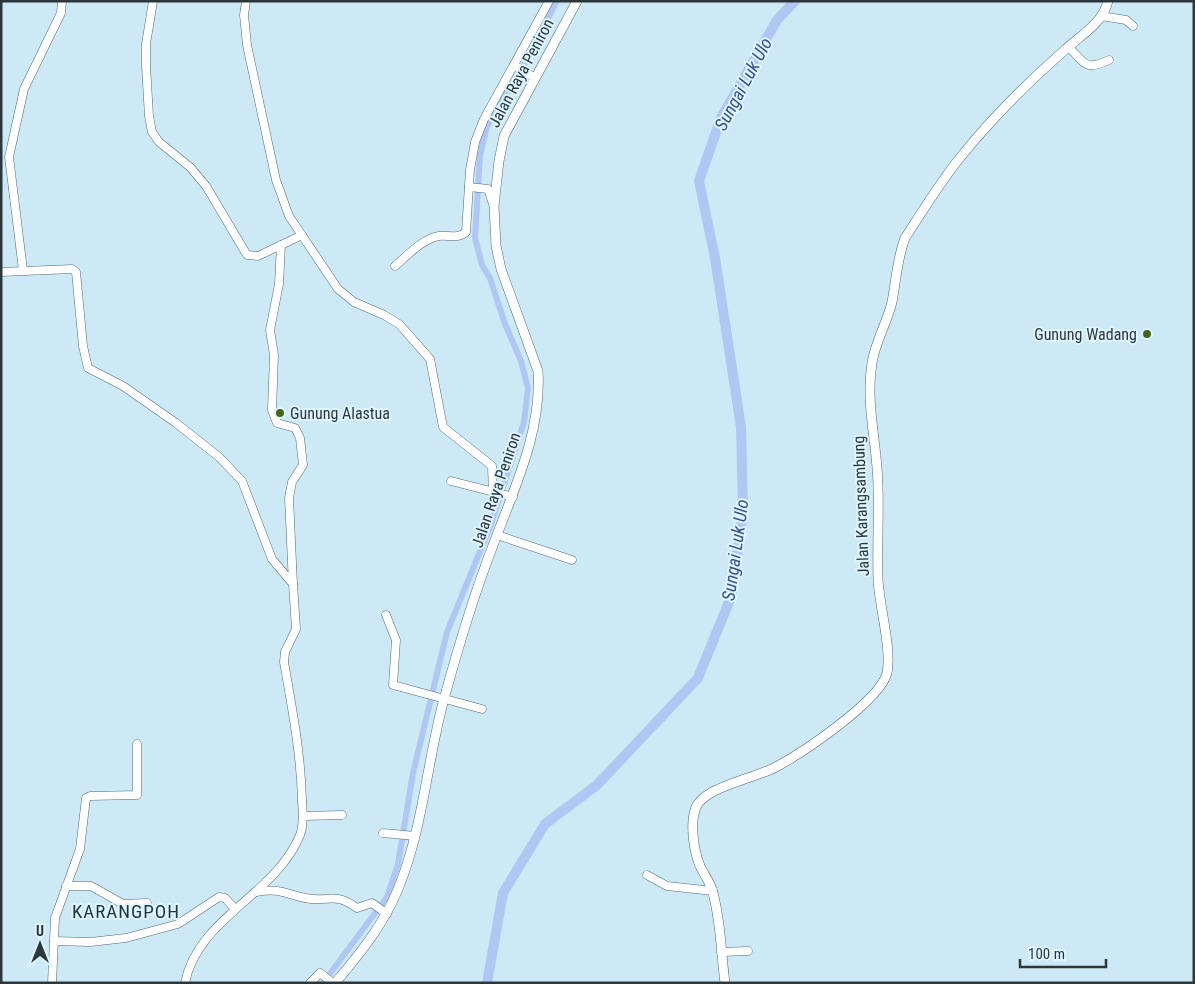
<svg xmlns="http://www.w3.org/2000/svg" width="1195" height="984" font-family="'Roboto Condensed',sans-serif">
<rect width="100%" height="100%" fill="#cce9f5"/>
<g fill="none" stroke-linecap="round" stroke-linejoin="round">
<!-- canal -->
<polyline stroke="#b0c7f4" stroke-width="6" points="323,983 387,897 398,864 413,773 447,632 490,527 524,422 528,388 521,361 505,324 490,278 482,265 475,238 480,155 487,126 524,65 557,1"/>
<!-- river -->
<polyline stroke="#b0c7f4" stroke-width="10" points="487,983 503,893 545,824 597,785 698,678 731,597 743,511 741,427 715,258 699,181 721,118 777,20 795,1"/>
<defs>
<g id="minor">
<polyline points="153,1 146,44 146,66 149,116 152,132 159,142 190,167 206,186 247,255 258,256 302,235"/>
<polyline points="246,1 244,15 247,45 276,180 289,216 338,289 354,302 384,315 399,324 430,359 443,427 492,466 493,493"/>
<polyline points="1101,16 1126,20 1133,26"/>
<path d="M1068,47c18,15 15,25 41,13"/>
<polyline points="514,65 535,78"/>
<polyline points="469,187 488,189 493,204"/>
<polyline points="281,245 279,284 270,330 274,355 272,410 277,423 295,428 300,438 303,465 292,482 289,498 293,584"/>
<path d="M395,266c13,-11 27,-27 44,-30 10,-1 19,3 27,-4l4,-62 5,-28 9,-23 65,-118"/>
<polyline points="23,270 9,157 24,89 61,13 62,1"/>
<path d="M1,272l71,-3 4,3 7,74 5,22 35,18 53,37 43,34 23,24 30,78 21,25 3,45 -11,23 -1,10c8,46 17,92 18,139 1,11 2,24 -2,34 -24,60 -102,82 -115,148"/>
<polyline points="451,481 513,497"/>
<polyline points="497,535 572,560"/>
<polyline points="386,615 396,640 393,685 482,709"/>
<polyline points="303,816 342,815"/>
<polyline points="383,833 415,836"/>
<polyline points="647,875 667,886 713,891"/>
<polyline points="66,886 91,886 123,904 147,903"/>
<path d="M256,892c25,-4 26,1 49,6 24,5 28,-7 52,10l15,-5 15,11"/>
<polyline points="54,941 90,942 126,938 178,924 219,897 225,898 235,909"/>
<polyline points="721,952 748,951"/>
<polyline points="52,983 55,918 80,849 86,798 90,796 137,795 137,744"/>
<polyline points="310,983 320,973 333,983"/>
</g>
<g id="major">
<path d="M335,983c24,-28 49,-59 63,-94 25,-60 29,-128 46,-190 14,-51 29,-102 48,-151 21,-57 50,-115 46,-177l-37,-102 -5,-23 -2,-40 5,-45 5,-25 73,-135"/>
<path d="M725,983c-4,-30 -4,-61 -12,-90 -2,-10 -9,-18 -13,-27 -6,-15 -10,-40 -5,-56 6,-23 61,-32 81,-43 26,-14 104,-66 111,-94 5,-24 -8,-68 -9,-94 -1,-31 1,-61 0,-91 0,-41 -13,-84 -6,-125 3,-21 15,-40 20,-61 4,-21 5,-43 13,-64 17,-26 34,-54 54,-79 32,-40 68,-76 107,-110 15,-14 37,-26 42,-48"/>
</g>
</defs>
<!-- minor casing -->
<use href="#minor" stroke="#506974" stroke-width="9"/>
<!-- major casing -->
<use href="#major" stroke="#506974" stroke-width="10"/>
<!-- minor -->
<use href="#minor" stroke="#fff" stroke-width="8"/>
<!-- major -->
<use href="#major" stroke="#fff" stroke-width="9"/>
</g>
<!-- markers -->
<g fill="#47651a" stroke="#def5ff" stroke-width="2">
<circle cx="1147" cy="334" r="5"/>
<circle cx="280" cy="413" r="5"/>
</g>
<g text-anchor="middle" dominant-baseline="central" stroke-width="4" stroke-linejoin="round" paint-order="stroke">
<!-- street labels -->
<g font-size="16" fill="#2c373c" stroke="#def5ff">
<text transform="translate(521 73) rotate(-62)">Jalan Raya Peniron</text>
<text transform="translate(496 490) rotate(-71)">Jalan Raya Peniron</text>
<text transform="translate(861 506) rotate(-92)">Jalan Karangsambung</text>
</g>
<!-- poi labels -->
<g font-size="16" fill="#2c373c" stroke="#def5ff" text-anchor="end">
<text x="1137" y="334">Gunung Wadang</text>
<text x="290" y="413" text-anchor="start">Gunung Alastua</text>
</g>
<!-- water labels -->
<g font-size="18" font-style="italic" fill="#36518a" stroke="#def5ff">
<text transform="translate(743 84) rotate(-62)">Sungai Luk Ulo</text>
<text transform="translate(735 550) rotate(-82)">Sungai Luk Ulo</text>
</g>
<!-- quarter labels -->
<g font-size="19" letter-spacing="1" fill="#1d353f" stroke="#def5ff">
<text x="126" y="911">KARANGPOH</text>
</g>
</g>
<!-- border -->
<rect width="1195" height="984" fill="none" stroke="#2c373c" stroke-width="5"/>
<!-- north arrow -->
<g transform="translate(40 944)" stroke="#def5ff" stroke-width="4" paint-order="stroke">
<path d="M0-4L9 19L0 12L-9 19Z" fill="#2c373c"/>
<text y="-8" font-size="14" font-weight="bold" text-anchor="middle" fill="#2c373c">U</text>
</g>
<!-- scale -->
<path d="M1020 959v8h86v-8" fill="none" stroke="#2c373c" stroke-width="2.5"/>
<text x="1028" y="959" font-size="15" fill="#2c373c" stroke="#def5ff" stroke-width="4" paint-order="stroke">100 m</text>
</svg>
